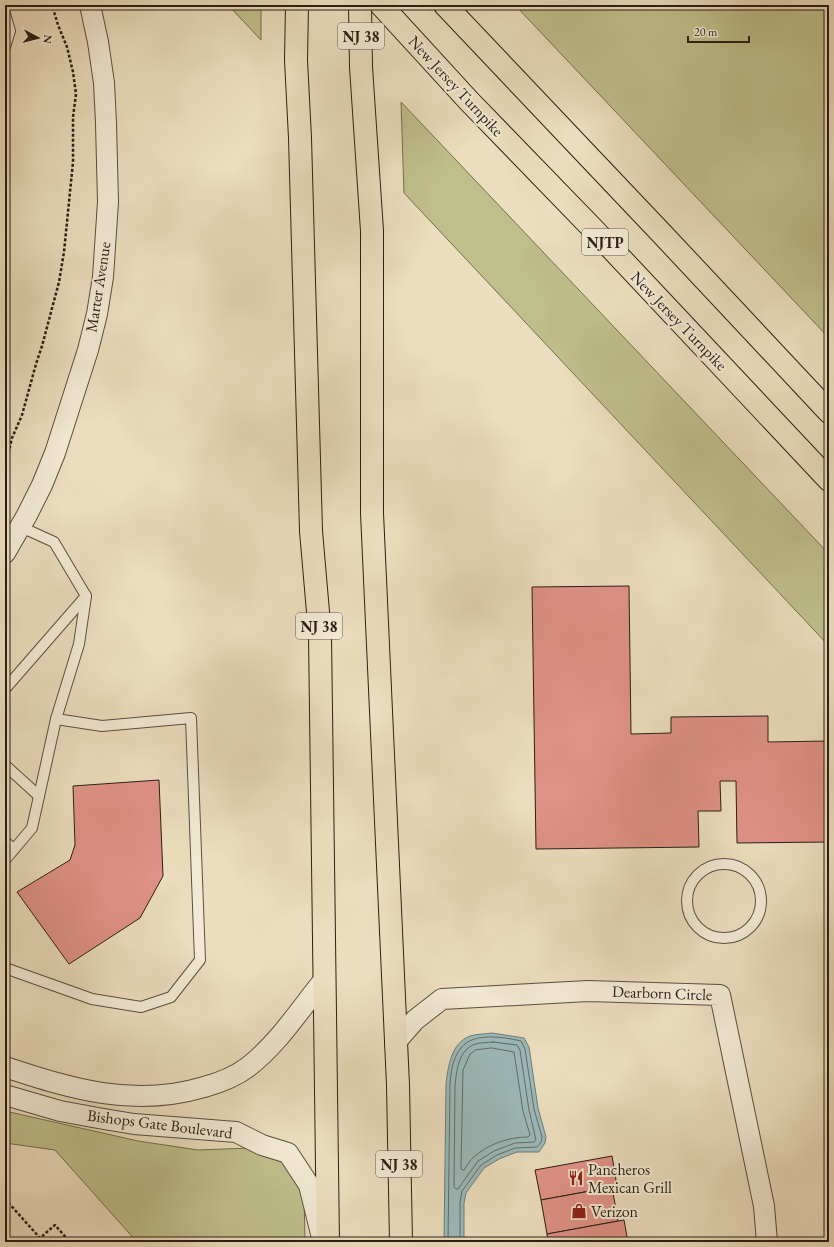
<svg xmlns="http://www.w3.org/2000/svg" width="834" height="1247" font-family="'EB Garamond',serif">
<rect width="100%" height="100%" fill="#ebddbd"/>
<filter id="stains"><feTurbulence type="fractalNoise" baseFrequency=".005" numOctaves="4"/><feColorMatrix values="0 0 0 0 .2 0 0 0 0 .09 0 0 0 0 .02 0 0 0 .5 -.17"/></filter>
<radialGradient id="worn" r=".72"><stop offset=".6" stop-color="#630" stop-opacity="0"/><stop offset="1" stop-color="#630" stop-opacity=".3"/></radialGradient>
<!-- green -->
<g fill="#bfbf8c" stroke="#746e50">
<polygon points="228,5 261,5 261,40"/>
<polygon points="515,5 829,5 829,338"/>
<polygon points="401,102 829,554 829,646 404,193"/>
<polygon points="5,1111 138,1141 198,1150 250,1148 281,1160 304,1195 305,1242 137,1242 55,1150 5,1143"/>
</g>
<!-- water -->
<path fill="#9bbaba" stroke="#6e7c78" d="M492,1033l32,5 5,9 9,61 8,29 -1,6 -6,9h-22l-18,7 -15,9 -18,25 -2,10v39h-20l2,-158c2,-17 5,-41 24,-48 7,-2 15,-2 22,-3z"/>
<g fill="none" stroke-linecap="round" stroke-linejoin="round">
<!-- shore -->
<g stroke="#626c68" stroke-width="1">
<path d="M493,1042l24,3 3,5 9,60 7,30 -2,2 -19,1 -21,8 -16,10 -20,28h-2l-2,-2 1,-102c2,-15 3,-33 18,-40 6,-3 14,-2 20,-3z"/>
<path d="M492,1048l22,4 9,59 7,24 -2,2c-19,0 -40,7 -54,20 -4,3 -7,8 -10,13h-2l-1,-2 2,-98 7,-16 6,-4z"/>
<path d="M448,1242l2,-158c1,-12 2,-25 11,-36 12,-16 42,-11 60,-7l4,8 9,60 8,28 -1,5 -4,5 -22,1 -18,7 -16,10 -19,26 -2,12v39"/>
</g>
</g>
<!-- building -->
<g fill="#df9287" stroke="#2a1e15">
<polygon points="629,586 631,734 671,733 671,717 768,716 768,742 829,741 829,842 737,843 736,781 720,781 721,811 698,811 699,847 536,849 532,587"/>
<polygon points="159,780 163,876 140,918 69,964 17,892 70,860 75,845 73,786"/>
<polygon points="612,1156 617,1186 541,1200 535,1170"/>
<polygon points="612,1187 618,1221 547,1234 541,1200"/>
<polygon points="624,1220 628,1242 548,1242 547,1234"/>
</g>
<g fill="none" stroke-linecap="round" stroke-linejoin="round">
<defs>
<g id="lane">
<polyline points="5,14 10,31 5,47"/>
<polyline points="5,689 86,596"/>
<polyline points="5,765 39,796"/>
<polyline points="5,842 14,849"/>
<polyline points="5,860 32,828 56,719 79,644 86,596 54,542 21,527"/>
<circle cx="724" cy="901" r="37"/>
<polyline points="5,968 92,999 141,1007 171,997 200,960 191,718 102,726 56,719"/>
</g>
<g id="street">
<polyline points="5,553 27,515 42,485 55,453 88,350 97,314 103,277 108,202 106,123 104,83 98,42 90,5"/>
<polyline points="395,1043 415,1020 442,999 588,991 720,995 764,1206 767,1242"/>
<path d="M5,1067c67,22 129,41 199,20 15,-4 32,-11 44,-20 31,-24 52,-58 76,-87"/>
<polyline points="5,1095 60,1111 98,1118 134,1124 236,1132 262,1145 288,1153 309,1185 323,1242"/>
</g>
<g id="highway">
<polyline points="297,5 296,60 300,138 311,531 320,635 328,1242"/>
<polyline points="360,5 361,67 372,231 372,513 398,1085 401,1242"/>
<polyline points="381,5 469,101 595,231 829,480"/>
<polyline points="445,5 665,237 829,412"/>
</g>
</defs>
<!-- lane casing -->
<use href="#lane" stroke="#5a4e3f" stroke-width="12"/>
<!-- street casing -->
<use href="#street" stroke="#5a4e3f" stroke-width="22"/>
<!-- highway casing -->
<use href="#highway" stroke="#2a1e15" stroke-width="24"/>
<!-- path -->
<g stroke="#2a1e15" stroke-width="2.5" stroke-dasharray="3 2" stroke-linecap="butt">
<polyline points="5,468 12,438 22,415 36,364 42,346 59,282 64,252 73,162 73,117 76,94 73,72 67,47 58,25 52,5"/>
<polyline points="5,1199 40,1238 55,1225 70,1242"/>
</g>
<!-- lane -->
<use href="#lane" stroke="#f2e9d4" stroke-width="10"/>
<!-- street -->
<use href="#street" stroke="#f2e9d4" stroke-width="20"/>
<!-- highway -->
<use href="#highway" stroke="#ebddbd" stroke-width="22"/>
</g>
<!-- icons -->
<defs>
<symbol id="restaurant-bare" viewBox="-9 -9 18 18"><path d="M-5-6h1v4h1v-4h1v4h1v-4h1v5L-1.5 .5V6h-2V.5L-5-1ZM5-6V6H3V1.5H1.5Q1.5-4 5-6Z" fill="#8f2418" stroke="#f2e9d4" stroke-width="2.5" paint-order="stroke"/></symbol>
<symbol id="shop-bare" viewBox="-9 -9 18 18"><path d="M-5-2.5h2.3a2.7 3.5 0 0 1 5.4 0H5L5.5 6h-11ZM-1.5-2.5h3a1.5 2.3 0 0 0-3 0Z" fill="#8f2418" stroke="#f2e9d4" stroke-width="2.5" paint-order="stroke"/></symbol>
</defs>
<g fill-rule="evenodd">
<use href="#restaurant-bare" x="565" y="1167" width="22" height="22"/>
<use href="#shop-bare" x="568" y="1200" width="22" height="22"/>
</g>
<g text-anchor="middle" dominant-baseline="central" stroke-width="4" stroke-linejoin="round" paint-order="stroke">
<!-- shield labels -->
<g fill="#f2e9d4" stroke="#665b4e" stroke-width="1">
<rect x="338" y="23" width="46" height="26" rx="3"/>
<rect x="582" y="229" width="46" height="26" rx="3"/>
<rect x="296" y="613" width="46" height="26" rx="3"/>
<rect x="376" y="1151" width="46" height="26" rx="3"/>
</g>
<g font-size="15" font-weight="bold" fill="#2a1e15">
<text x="361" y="36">NJ 38</text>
<text x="605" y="242">NJTP</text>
<text x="319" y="626">NJ 38</text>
<text x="399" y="1164">NJ 38</text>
</g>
<!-- street labels -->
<g font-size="16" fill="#2a1e15" stroke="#f2e9d4">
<text transform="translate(456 86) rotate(47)">New Jersey Turnpike</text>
<text transform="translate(98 287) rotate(-81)">Marter Avenue</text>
<text transform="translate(679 321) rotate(46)">New Jersey Turnpike</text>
<text transform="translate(662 993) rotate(2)">Dearborn Circle</text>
<text transform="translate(160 1124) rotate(7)">Bishops Gate Boulevard</text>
</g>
<!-- poi labels -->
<g font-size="16" fill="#2a1e15" stroke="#f2e9d4" text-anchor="start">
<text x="588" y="1169">Pancheros<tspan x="588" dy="18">Mexican Grill</tspan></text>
<text x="591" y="1211">Verizon</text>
</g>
</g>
<!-- margin -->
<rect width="834" height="1247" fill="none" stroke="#ebddbd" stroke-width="20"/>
<rect x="6" y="6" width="822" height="1235" fill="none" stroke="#2a1e15" stroke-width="2"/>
<rect x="10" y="10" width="814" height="1227" fill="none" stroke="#2a1e15"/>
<!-- north arrow -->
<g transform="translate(38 38) rotate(97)" stroke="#f2e9d4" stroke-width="3" paint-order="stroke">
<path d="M0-3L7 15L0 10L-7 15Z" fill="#2a1e15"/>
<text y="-6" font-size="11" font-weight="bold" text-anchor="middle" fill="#2a1e15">N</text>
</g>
<!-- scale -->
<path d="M688 36v6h61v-6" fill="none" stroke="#2a1e15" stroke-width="2"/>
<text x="694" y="36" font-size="12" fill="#2a1e15" stroke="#f2e9d4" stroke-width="3" paint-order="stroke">20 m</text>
<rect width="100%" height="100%" filter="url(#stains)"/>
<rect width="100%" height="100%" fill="url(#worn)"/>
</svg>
